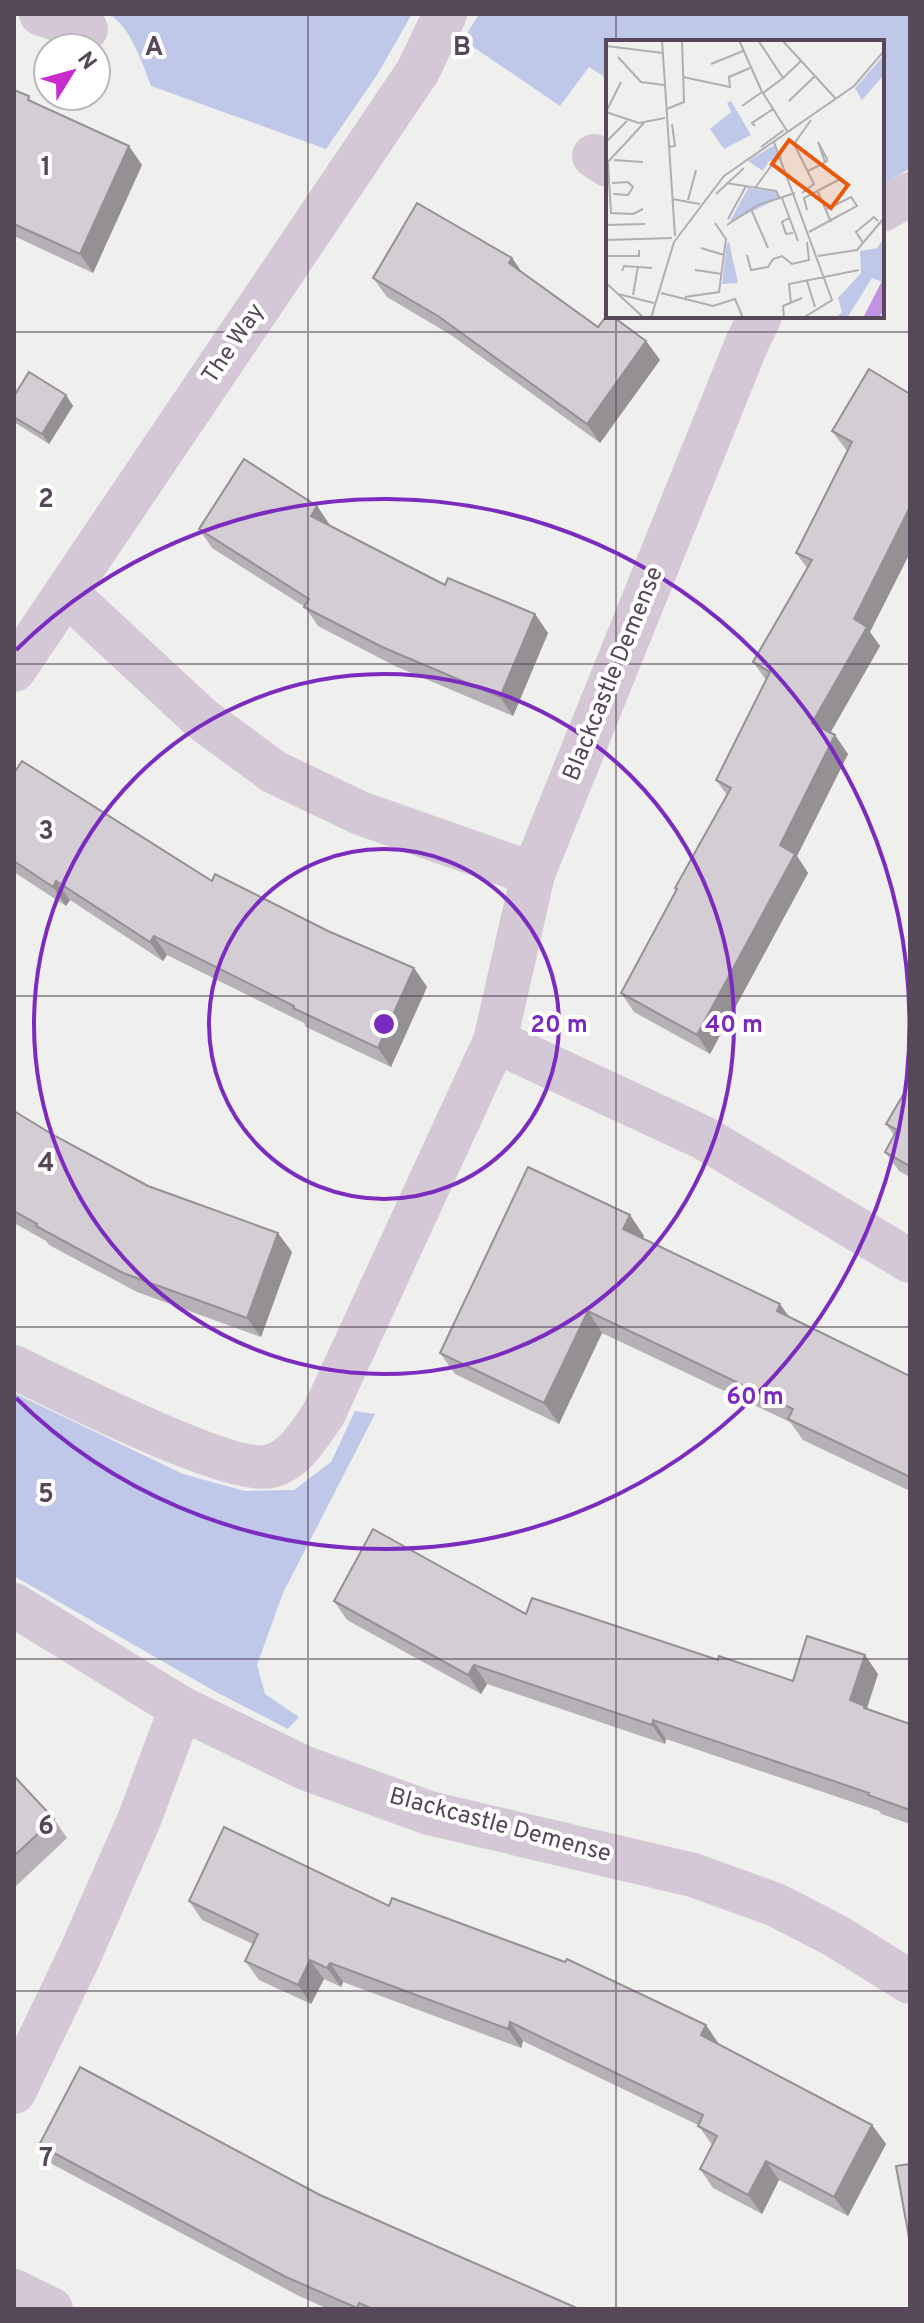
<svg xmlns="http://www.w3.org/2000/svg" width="924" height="2323" font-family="Overpass,sans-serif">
<rect width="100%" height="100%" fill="#eff0ee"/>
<!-- green -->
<g fill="#c0c8e9">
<path d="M107,14h305l-35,61 -51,74 -175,-63c-8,-21 -22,-64 -44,-72z"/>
<polygon points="479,14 910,14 910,168 882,185 882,42 608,42 608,79 589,67 560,106 463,40"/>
<polygon points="14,1393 183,1474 245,1491 294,1490 331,1462 355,1411 375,1414 283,1593 257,1665 265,1694 299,1717 288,1729 216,1692 14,1576"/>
</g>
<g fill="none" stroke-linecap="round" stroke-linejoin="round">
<!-- minor -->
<g stroke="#d5c8d6" stroke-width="44">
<polyline points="41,14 86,29"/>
<polyline points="594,156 608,165"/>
<polyline points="882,210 910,194"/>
<polyline points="66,593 202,719 274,772 360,813 533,874"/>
<polyline points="14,670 418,71 445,14"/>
<polyline points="495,1041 704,1138 910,1261"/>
<path d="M14,1367c44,21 218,110 257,99 25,-7 38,-32 52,-51l172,-374 38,-167 214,-531 13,-27"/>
<polyline points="14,1605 181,1708 305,1768 429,1813 693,1875 776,1905 836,1936 910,1982"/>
<polyline points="14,2092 78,1959 139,1820 181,1708"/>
<polyline points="14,2291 51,2309"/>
</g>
</g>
<!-- wall -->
<g fill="#b6b1b6">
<polygon points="14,90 142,165 93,273 16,237 14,234"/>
<polygon points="512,258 522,272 598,327 646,341 660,360 600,443 451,335 387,297 373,278"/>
<polygon points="869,369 870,632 880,646 830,733 848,754 797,856 808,873 710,1054 634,1012 621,993 676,890 675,888 727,795 716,780 766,680 753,662 807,568 796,553 847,451 832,431"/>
<polygon points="66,395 73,406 49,444 14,422 14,396"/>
<polygon points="317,506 330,526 445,585 535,614 548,633 513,716 395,666 318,626 305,607 212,548 199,529"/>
<polygon points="14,773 212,881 414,968 427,987 391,1067 306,1027 304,1023 167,955 163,961 70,900 66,906 14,872"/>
<polygon points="910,1083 910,1177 899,1171 885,1152 894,1135 886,1124"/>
<polygon points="14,1111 55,1136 148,1186 292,1252 261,1337 137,1292 49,1245 46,1241 14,1223"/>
<polygon points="630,1215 644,1236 643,1238 790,1318 910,1376 910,1491 803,1440 790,1422 602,1333 559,1424 455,1374 440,1353"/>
<polygon points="334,1601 526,1614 718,1660 793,1681 878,1674 867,1708 910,1724 910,1824 881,1814 879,1811 666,1739 665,1744 487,1684 481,1694 347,1620"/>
<polygon points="14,1776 54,1819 67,1838 14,1888"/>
<polygon points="189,1901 389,1906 719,2045 872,2125 886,2144 848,2216 779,2180 762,2214 713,2188 700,2169 712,2145 698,2125 523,2041 521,2048 343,1982 341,1987 324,1979 311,2004 259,1980 245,1961 253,1944 202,1920"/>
<polygon points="39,2145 320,2195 579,2309 328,2309 299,2296 52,2164"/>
</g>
<!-- shaded-wall -->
<g fill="#949094">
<polygon points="129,146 142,165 93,273 80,254"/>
<polygon points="512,258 525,277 509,263"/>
<polygon points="646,341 660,360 600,443 587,424"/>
<polygon points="66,395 73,406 49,444 42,434"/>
<polygon points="317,506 330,525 324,535 311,516"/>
<polygon points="910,507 910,553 870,632 880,646 825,742 812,723 854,619"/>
<polygon points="535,614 548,633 513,716 500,697"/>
<polygon points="835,735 848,754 797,856 808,873 710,1054 697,1035 780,845"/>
<polygon points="56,881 70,900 66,906 53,887"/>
<polygon points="154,936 167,955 163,961 150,942"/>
<polygon points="414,968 427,987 391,1067 378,1048"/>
<polygon points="630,1215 644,1236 638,1250 623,1229"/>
<polygon points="278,1233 292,1252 261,1337 247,1318"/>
<polygon points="780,1304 795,1325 777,1311"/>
<polygon points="588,1311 602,1333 559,1424 544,1403"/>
<polygon points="865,1655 878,1674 867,1708 878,1725 850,1700"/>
<polygon points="474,1665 487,1684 481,1694 468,1675"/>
<polygon points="653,1720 666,1739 665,1744 652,1725"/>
<polygon points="310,1960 324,1979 311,2004 298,1985"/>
<polygon points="330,1963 343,1982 341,1987 327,1968"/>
<polygon points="510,2022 523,2041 521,2048 508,2029"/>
<polygon points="706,2025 719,2044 701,2035"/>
<polygon points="872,2125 886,2144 848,2216 834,2197"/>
<polygon points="766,2161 779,2180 762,2214 748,2195"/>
</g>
<!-- building -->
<g fill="#d4ced4" stroke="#949094" stroke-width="2">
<polygon points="14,90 29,96 28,100 129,146 80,254 14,224"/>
<polygon points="417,203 512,258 509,263 598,327 608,314 608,316 612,316 646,341 587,424 438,316 373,278"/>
<polygon points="869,369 910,394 910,507 854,619 867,627 812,723 835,735 780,845 795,854 697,1035 621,993 677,889 675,888 731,788 716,780 770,672 753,662 812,560 796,553 852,442 832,431"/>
<polygon points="29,372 66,395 42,434 14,417 14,396"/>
<polygon points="244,459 317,506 311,516 445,585 448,578 535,614 500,697 382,647 304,607 309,599 199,529"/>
<polygon points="22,761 212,881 215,874 328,931 414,968 378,1048 293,1008 294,1006 154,936 150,942 56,881 53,887 14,861 14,773"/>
<polygon points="910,1083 910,1166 885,1152 897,1130 886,1124"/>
<polygon points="14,1111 55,1136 148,1186 278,1233 247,1318 123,1273 36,1226 37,1224 14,1211"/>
<polygon points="528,1167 630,1215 623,1229 780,1304 777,1311 910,1376 910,1477 788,1419 793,1409 588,1311 544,1403 440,1353"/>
<polygon points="373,1529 526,1614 532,1598 718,1660 719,1656 793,1681 807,1636 865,1655 850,1700 865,1706 864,1708 910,1724 910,1810 868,1795 869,1793 653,1720 652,1725 474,1665 468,1675 334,1601"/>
<polygon points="14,1776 54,1819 14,1856"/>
<polygon points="224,1827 389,1906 392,1898 565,1962 567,1959 706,2025 701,2035 872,2125 834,2197 766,2161 748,2195 700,2169 717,2136 698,2126 703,2115 510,2022 508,2029 330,1963 327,1968 310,1960 298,1985 245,1961 258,1934 189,1901"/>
<polygon points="80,2067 320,2195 579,2309 373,2309 359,2303 357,2308 286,2277 39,2145"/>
<polygon points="910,2164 910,2243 896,2166"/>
</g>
<!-- grid -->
<path fill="none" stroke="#574859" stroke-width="2" stroke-opacity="0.55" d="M308,14v2295M616,14v28M616,316v1993M14,332h896M14,664h896M14,996h896M14,1327h896M14,1659h896M14,1991h896"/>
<!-- distance rings -->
<g fill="none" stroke="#7b2cbf" stroke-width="4">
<circle cx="384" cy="1024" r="175"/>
<circle cx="384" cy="1024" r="350"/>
<path d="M16 650A525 525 0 1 1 16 1398"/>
</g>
<g text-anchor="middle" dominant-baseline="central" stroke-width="8" stroke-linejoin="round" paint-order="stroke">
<!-- street labels -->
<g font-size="24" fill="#574859" stroke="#fff">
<text transform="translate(234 344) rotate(-56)">The Way</text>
<text transform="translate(614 674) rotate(-68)">Blackcastle Demense</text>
<text transform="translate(500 1826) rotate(15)">Blackcastle Demense</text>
</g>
</g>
<!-- overview -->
<g transform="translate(606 40)">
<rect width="278" height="278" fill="#eff0ee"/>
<path d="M278,15v20l-22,25 -7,-12zM125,61l20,34 -27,14 -14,-20 21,-17 -4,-9zM168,105l8,13 -13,3 -6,10 -15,-10zM142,148l28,4 3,6 -50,25zM278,198l-2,44 -10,-4 -25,40h-12l7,-6 -4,-14 23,-25 -1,-22 17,-3zM123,202l9,41 -16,1 5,-41z" fill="#c0c8e9"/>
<path d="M278,237v33l-5,8h-16z" fill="#c492e2"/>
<path fill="none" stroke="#b2adb2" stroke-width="2" d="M56,0l13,196M133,0l23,52M152,0l25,38 -20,15 24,38M176,0l54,59M0,6l57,7M12,17l23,25 23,3M105,24l32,-13M77,37l47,10 -1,-10 21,-9M177,38l18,-17M183,61l26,-25M136,66l20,-14M61,69l17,-7 -2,-62M0,72l33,11 26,-5M0,72l15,-30M149,86l-3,-3 21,-14M0,102l21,-21M168,102l58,158 -29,18M62,107l7,-1 -3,-22M155,107l23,-17M8,120l29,2M2,123l3,50 22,1 10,-5M0,124l38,-41M202,131l16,-8 1,-1 2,-1v-2l-9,-17 7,20M6,143l16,-1 5,5 -5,8 -15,-1M120,143l50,8 4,8M149,148l19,-26M212,152l13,30M196,153l12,-9 -20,-40 17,-24M110,154l28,-26M176,158l16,43M66,159l28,5M82,160l8,-30M145,169l17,39M201,170l-3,-12 38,-20M183,178l-7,4 4,12 7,-1M122,179l18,-33M0,185l39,-1M121,185l31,-20 37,-12M203,192l48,-26 -6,-9 -24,12M0,200l66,-2M68,202l50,-66 130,-90 30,-35M257,203l-7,-11 18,-15 4,4M95,208l23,7M141,215l4,15 17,-3 5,-8M0,216h33v-6M212,216l39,-6 27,-32M167,219l9,-3 10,8 17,-4 -2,-18M89,230l27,4M16,231l2,-5 28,2M201,241l8,26M0,243l38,35M55,253l52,13 22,-7 8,19M12,254l36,9M27,255l5,-29M79,257l34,-5 7,-53 -11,-16M185,263l-2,-19 70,-14M45,278l23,-76M178,278l-1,-12 19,-8"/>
<path fill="#e8590c" fill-opacity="0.15" stroke="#e8590c" stroke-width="4" d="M183,100l59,45 -17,23 -59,-44z"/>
<rect width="278" height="278" fill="none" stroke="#574859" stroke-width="4"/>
</g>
<g font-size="26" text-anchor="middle" font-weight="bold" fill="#574859" stroke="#fff" stroke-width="8" stroke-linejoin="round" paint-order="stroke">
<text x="154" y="55">A</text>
<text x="462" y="55">B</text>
<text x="46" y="175">1</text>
<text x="46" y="507">2</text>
<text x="46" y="839">3</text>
<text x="46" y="1171">4</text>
<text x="46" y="1502">5</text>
<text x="46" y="1834">6</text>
<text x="46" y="2166">7</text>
</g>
<circle cx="384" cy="1024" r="12" fill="#7b2cbf" stroke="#fff" stroke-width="4"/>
<g font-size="24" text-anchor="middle" font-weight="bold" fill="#7b2cbf" stroke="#fff" stroke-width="8" stroke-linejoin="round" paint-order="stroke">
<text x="559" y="1032">20 m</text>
<text x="734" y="1032">40 m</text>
<text x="755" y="1404">60 m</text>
</g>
<!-- border -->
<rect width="924" height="2323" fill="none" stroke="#574859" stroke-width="32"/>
<!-- north arrow -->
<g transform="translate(72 72) rotate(53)"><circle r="38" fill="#ffffff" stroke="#bcb6bd" stroke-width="2"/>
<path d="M0-6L14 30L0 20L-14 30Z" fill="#c82ccb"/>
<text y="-12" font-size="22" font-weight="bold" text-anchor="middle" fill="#574859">N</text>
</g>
</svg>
